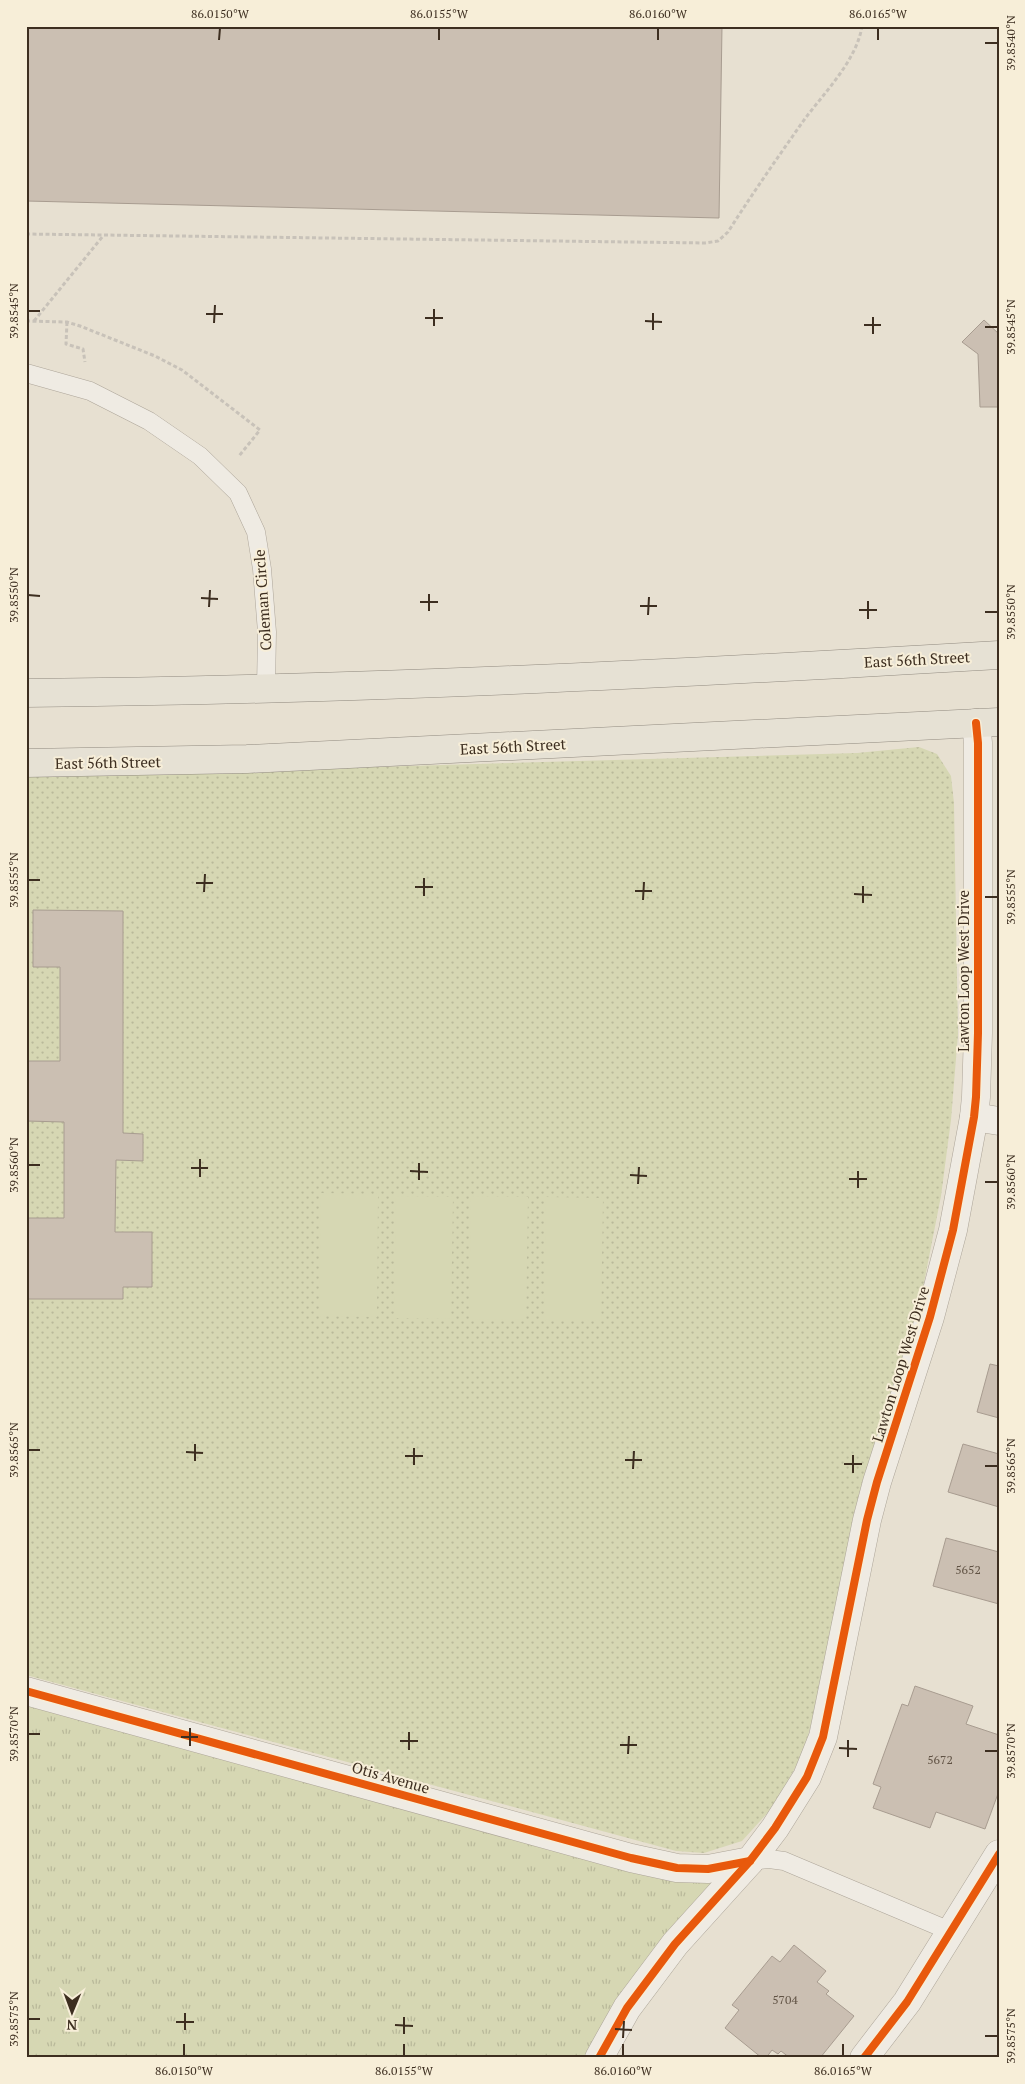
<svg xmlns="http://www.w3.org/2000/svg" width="1025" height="2084" font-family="'PT Serif',serif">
<defs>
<pattern id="grass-dots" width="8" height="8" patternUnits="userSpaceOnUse" patternTransform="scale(1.25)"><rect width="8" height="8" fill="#d6d7b3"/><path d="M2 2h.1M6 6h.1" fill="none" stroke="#b9b99a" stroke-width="1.8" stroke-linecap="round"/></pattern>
<pattern id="park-tufts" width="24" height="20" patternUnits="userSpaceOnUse" patternTransform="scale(1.25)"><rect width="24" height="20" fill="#d6d7b3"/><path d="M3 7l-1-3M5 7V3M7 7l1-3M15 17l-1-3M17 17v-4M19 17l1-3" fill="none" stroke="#b9b99a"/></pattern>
</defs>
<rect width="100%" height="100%" fill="#e7e0d1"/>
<!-- grass -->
<polygon fill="url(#grass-dots)" points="919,747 937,754 951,776 954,803 958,1034 951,1120 941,1196 910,1354 886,1409 855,1515 821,1688 803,1754 773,1807 742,1841 704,1853 676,1851 26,1675 26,777 857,753"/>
<!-- park -->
<polygon fill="url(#park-tufts)" points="26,1691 631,1858 750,1861 599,2058 26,2058"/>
<!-- garden -->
<g fill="#d6d7b3">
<polygon points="321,1193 378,1194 377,1317 319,1316"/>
<polygon points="396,1196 453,1197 451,1319 394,1318"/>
<polygon points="471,1196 528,1197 526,1320 469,1319"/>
<polygon points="546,1197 603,1198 601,1321 544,1320"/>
</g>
<!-- building -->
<g fill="#cbbfb2" stroke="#a89c90">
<polygon points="26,26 722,26 719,218 26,201"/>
<polygon points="984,320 999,334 999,407 980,407 978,354 962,342"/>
<polygon points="33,910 123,911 123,1133 143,1134 143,1161 116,1160 115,1232 152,1232 152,1287 123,1287 123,1299 26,1299 26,1218 64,1218 64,1122 26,1121 26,1061 60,1061 60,967 33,967"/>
<polygon points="990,1364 999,1366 999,1418 977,1412"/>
<polygon points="963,1444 999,1454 999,1507 948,1492"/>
<polygon points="946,1538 999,1552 999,1604 933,1586"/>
<polygon points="915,1686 973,1706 966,1724 999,1735 999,1791 985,1829 936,1812 930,1828 873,1808 881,1787 873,1784 902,1704 908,1706"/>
<polygon points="794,1945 826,1971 817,1982 829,1991 826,1994 854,2016 820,2058 790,2058 781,2051 778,2054 772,2050 766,2058 762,2058 725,2028 739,2010 732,2005 772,1956 780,1962"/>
</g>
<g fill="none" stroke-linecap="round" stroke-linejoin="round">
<defs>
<g id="service">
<polyline points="26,373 90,391 149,421 200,456 238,493 256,532 262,569 267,632 266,688"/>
<polyline points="750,1861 769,1859 784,1861 950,1931"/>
</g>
<g id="minor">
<polyline points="974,1117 999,1121"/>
<polyline points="26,1691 631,1858 677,1868 708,1869 750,1861"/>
<polyline points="599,2058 627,2008 675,1944 750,1861 775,1828 807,1777 823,1737 867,1520 877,1482 930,1317 953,1230 974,1117 976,1097 978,1033 978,743 976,723"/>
<polyline points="864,2058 907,2002 999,1854"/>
</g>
<g id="primary">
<path d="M26,693c325,-3 649,-19 973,-38"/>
<polyline points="26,763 247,759 999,722"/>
</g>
</defs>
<!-- service casing -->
<use href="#service" stroke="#ada599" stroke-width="19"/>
<!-- minor casing -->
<use href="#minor" stroke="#ada599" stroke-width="29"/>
<!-- primary casing -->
<use href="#primary" stroke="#928b80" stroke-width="29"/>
<!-- path -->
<g stroke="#c8c2b9" stroke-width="3" stroke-dasharray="4 2.5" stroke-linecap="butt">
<path d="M26,234l679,9 13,-2 10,-9c24,-38 50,-75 76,-112 20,-27 53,-60 58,-94"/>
<polyline points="26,321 67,322 80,326 155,356 182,370 260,430 239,456"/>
<polyline points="34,321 103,236"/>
<polyline points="67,322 66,344 83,349 85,362"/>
</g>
<!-- service -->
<use href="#service" stroke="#efebe3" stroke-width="18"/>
<!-- minor -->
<use href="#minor" stroke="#efebe3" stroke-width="28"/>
<!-- primary -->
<use href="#primary" stroke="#e6e1d4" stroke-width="28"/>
<defs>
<g id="cycleway">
<polyline points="26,1691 631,1858 677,1868 708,1869 750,1861"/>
<polyline points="599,2058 627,2008 675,1944 750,1861 775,1828 807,1777 823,1737 867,1520 877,1482 930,1317 953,1230 974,1117 976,1097 978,1033 978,743 976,723"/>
<polyline points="864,2058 907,2002 999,1854"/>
</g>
</defs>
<!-- cycleway casing -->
<use href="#cycleway" stroke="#f7eed8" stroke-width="11"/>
<!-- cycleway -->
<use href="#cycleway" stroke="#e8590c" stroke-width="8"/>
</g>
<!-- ticks -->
<path fill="none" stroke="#3d2e20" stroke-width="2" d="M219,40l1,-12M439,40v-12M658,40v-12M878,40v-12M985,43h13M28,311h12M206,314h17M425,318h18M645,321l17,1M214,323l1,-18M864,325h17M434,326v-17M985,327h13M653,330v-17M873,334v-17M28,595l12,1M201,598l17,1M420,602h18M640,606h17M209,607l1,-17M859,610h18M429,611v-17M985,612h13M648,615l1,-18M868,619v-18M28,880h12M196,883h17M415,887h18M635,891h17M204,892l1,-18M854,894l18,1M424,896v-18M985,897h13M643,900l1,-18M863,903v-17M28,1165h12M191,1168h17M410,1171l18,1M630,1175l17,1M200,1177v-18M849,1179h18M419,1180v-17M985,1182h13M638,1184l1,-17M858,1188v-17M28,1450h12M186,1452l17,1M405,1456h18M625,1460h17M195,1461v-17M844,1464h18M414,1465v-17M985,1466h13M633,1469l1,-18M853,1473v-18M28,1734h12M181,1737h17M400,1741h18M620,1745h17M190,1746v-18M839,1748l18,1M409,1750v-18M985,1751h13M628,1754l1,-18M848,1757v-17M28,2019h12M176,2022h18M395,2025l18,1M615,2029l17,1M185,2030v-17M404,2034v-17M985,2036h13M623,2038l1,-17M184,2056v-12M404,2056v-12M623,2056v-12M843,2056v-12"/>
<g text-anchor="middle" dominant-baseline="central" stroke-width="4" stroke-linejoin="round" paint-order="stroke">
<!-- number labels -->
<g font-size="12" fill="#605244">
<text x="968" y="1569">5652</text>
<text x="940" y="1759">5672</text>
<text x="785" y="1999">5704</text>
</g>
<!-- street labels -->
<g font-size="15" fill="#3d2e20" stroke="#f7eed8">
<text transform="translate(262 600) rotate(-94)">Coleman Circle</text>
<text transform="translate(917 659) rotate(-3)">East 56th Street</text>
<text transform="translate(513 746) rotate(-3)">East 56th Street</text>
<text transform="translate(108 762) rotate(-1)">East 56th Street</text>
<text transform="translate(963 971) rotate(-90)">Lawton Loop West Drive</text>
<text transform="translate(900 1364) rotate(-73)">Lawton Loop West Drive</text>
<text transform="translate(391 1777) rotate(16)">Otis Avenue</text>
</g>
</g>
<!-- border -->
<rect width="1025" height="2084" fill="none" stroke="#f7eed8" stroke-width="55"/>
<!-- north arrow -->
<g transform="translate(72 2012) rotate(181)" stroke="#f7eed8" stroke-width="4" paint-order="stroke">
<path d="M0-4L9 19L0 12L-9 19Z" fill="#3d2e20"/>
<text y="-8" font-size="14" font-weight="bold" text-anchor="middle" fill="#3d2e20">N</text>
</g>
<rect x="28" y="28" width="970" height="2028" fill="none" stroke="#3d2e20" stroke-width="2"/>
<g font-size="12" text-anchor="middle" fill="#3d2e20">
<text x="220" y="18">86.0150°W</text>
<text x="439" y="18">86.0155°W</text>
<text x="658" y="18">86.0160°W</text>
<text x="878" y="18">86.0165°W</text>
<text transform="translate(1011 43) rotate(-90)" y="4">39.8540°N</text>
<text transform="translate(14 311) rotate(-90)" y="4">39.8545°N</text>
<text transform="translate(1011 327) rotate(-90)" y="4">39.8545°N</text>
<text transform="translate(14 595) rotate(-90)" y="4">39.8550°N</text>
<text transform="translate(1011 612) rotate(-90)" y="4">39.8550°N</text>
<text transform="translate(14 880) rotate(-90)" y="4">39.8555°N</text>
<text transform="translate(1011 897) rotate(-90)" y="4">39.8555°N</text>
<text transform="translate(14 1165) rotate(-90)" y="4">39.8560°N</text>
<text transform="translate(1011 1182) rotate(-90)" y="4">39.8560°N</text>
<text transform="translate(14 1450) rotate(-90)" y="4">39.8565°N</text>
<text transform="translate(1011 1466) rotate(-90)" y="4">39.8565°N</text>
<text transform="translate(14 1734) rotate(-90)" y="4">39.8570°N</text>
<text transform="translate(1011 1751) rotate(-90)" y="4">39.8570°N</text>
<text transform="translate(14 2019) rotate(-90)" y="4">39.8575°N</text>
<text transform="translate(1011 2036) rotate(-90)" y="4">39.8575°N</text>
<text x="184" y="2075">86.0150°W</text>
<text x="404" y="2075">86.0155°W</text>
<text x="623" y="2075">86.0160°W</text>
<text x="843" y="2075">86.0165°W</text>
</g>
</svg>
